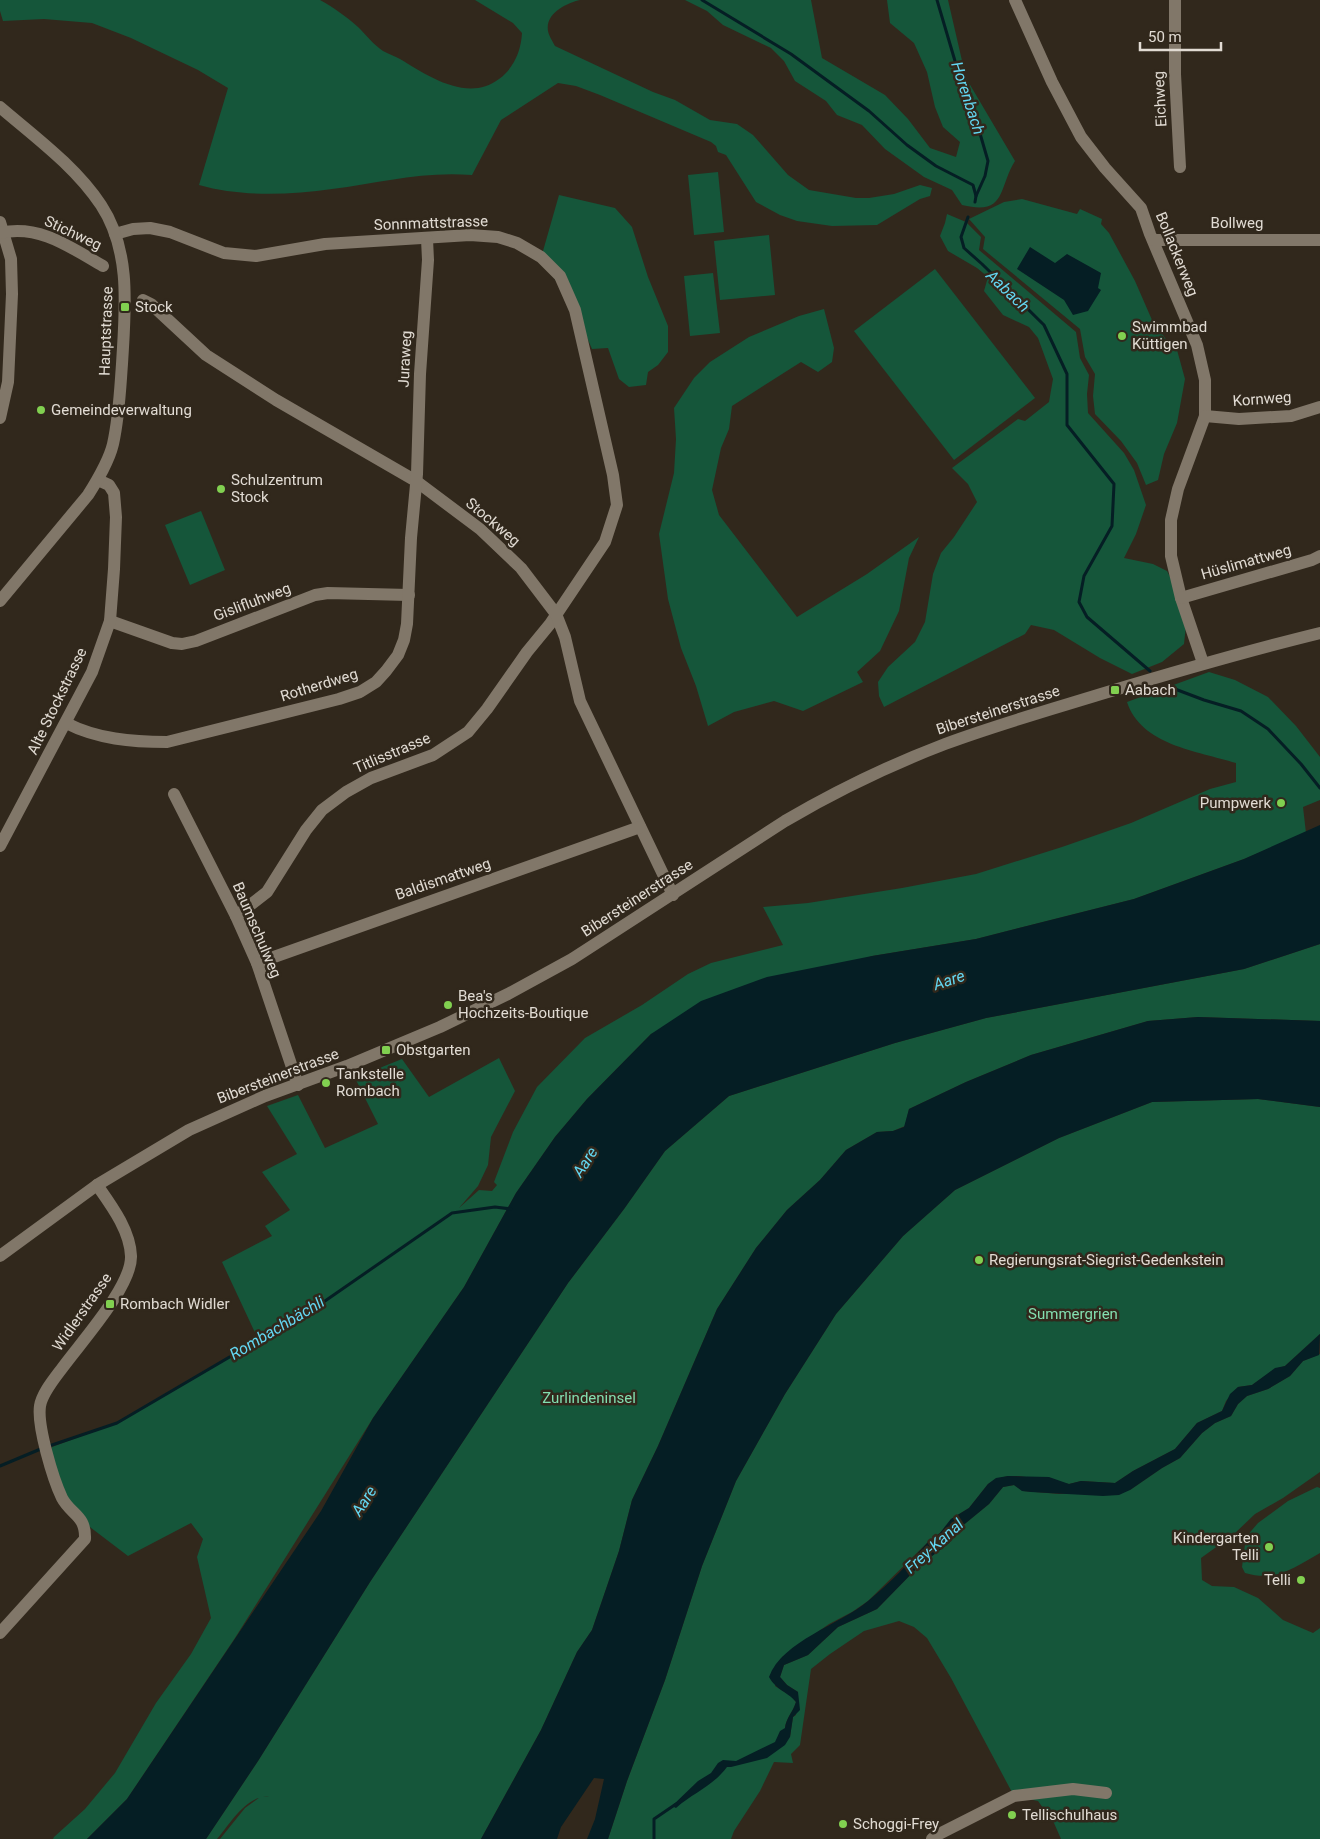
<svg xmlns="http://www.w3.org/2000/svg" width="1320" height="1839" font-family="Roboto,sans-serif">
<rect width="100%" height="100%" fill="#31281c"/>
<!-- green -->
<g fill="#15563a">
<path d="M0,0h320c13,7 27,17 38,27 8,8 16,18 25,24 5,3 12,5 17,8 28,17 68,44 99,20 15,-11 22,-28 23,-46l-9,-10 -38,-23h105c-13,3 -35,13 -32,31 1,5 5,11 7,15l98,46 22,8 35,20 27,4 16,11 35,40 21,15 47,8h13l25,-4 26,-9 12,3 -2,8 -10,3 -43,26 -45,1 -35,-5 -17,-6 -24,-13 -30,-47 -8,-3 -2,-6 -5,-4 -111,-47 -24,-9 -18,-3 -57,37 -29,55c-50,-4 -92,8 -140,14 -43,6 -91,8 -133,-4l29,-97 -30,-18 -67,-32 -39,-15 -48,-4 -41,2 -3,-10z"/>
<path d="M685,0h126l11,58 63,37 23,24 22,29 26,9 4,-15 -17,-15 -8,-20 -8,-35 -13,-29 -24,-20 -3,-23h61l18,78 49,83c-17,27 -8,55 -53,44l-10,-15 -28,-13 -39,-28 -23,-24 -25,-10 -11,-14 -31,-20 -11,-20 -13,-13 -48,-23 -16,-14z"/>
<polygon points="718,172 724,232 694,235 688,175"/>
<polygon points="559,195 615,208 632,227 648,277 668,326 668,352 658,365 648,372 646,385 629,387 619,379 608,348 592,349 575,310 541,258"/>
<polygon points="1022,199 1077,214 1080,209 1102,219 1101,224 1109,233 1135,281 1152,320 1168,342 1177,350 1185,379 1177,423 1164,454 1158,480 1146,485 1137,463 1121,441 1095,414 1093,396 1095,374 1085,357 1080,329 983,249 985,237 969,219 1004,202"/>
<polygon points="947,214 966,222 981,237 979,250 1076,332 1080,358 1089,375 1087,394 1088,413 1124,453 1134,470 1146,505 1136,534 1124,558 1153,564 1167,571 1181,598 1187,616 1184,644 1162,662 1132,674 1100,658 1054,630 1031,625 1025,634 884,707 879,696 878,682 888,667 915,642 925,622 933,574 941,553 954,537 977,502 968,484 952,468 1018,419 1025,421 1049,402 1053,379 1038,338 1029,327 1003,315 984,291 988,277 977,268 948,251 940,236 945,223"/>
<polygon points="769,235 775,295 720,300 714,241"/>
<polygon points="935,269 1035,398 954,460 854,331"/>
<polygon points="713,273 720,333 690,336 684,276"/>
<polygon points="824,309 834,348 832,362 818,372 801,362 732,406 729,429 721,448 712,490 719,515 797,617 867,574 919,537 909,558 899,611 880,651 857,672 863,682 803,711 774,701 734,712 708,726 696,686 681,648 668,599 659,534 674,473 676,439 674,408 694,378 710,362 749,337 799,316"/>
<polygon points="201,511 225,570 190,585 165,525"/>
<path d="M1209,672l26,8 33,17 28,29 24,31v43l-17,7 3,26 -62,26 -110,40 -158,40 -104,17 -221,78 -64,65 -32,38 -39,56 -52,94 -91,131 -138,220 -108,161 -40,40h-34l1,-2 31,-28 30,-36 41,-70 35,-49 20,-36 -14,-61 6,-18 -12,-16 -63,33 -46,-35 -15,-16 -18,-47 3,-11 65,-24 141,-84 -36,-77 50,-26 -7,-10 25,-16 -28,-38 35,-18 -30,-48 31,-11 27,53 53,-24 -25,-50 24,-5 25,-10 27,38 70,-39 16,33 -24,46 -3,28 -10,21 -19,22 20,-18 13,1 5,-6 -3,-3 19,-50 24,-45 48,-49 57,-33 46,-31 23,-11 72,-18 -20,-38 45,-4 94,-15 74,-14 86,-27 69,-24 79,-34 26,-7v-19c-39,-12 -95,-18 -109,-61z"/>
<path d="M1320,944v77l-122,-4 -50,4 -117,34 -65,27 -57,27 -4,17 -12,5 -16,1 -31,18 -26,30 -33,30 -31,38 -39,61 -59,137 -26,54 -13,51 -27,79 -15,22 -36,78 -60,109h-261l25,-31 15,-11h9c-22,-3 -39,27 -52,42h-11l52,-78 112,-179 198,-299 56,-74 41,-58 64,-55 166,-53 91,-25 258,-49z"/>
<path d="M1258,1099l62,8v227l-35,32 -10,3 -23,16 -14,2 -12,14 -4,10 -25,12 -22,26 -42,22 -18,12 -34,-2 -12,3 -50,-8h-11l-12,3 -8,5 -19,24 -18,11 -11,14 -11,8 -61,60 -16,11 -23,12 -47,33 -7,29 16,10 5,6c-3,10 -10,16 -11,26l5,9 3,-20 3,-2 2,-23 -11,-7 -7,-8 4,-12 24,-10 30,-28 39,-18 42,-43 30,-23 12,-16 28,-23 14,-17 11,-2 9,6 36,3 71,-4 32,-22 18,-10 22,-25 13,-10 16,-7 7,-12 9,-8 21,-7 22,-13 13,-15 17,-7v118l-37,26 -28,16 -22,21 -32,23 1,22 10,6 22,1 24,11 25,22 30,13 7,-5v211h-259l-7,-16 -16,-22 -24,-5 -63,-118 -24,-40 -13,-11 -15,-6 -35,10 -34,23 -19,15 -11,76 -9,9 2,9 -19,-1 -14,29 -26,40 -3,8h-123l19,-58 38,-101 37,-114 34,-85 49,-87 51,-80 67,-78 52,-46 104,-52 93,-36z"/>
<path d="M1317,1487l3,1v65c-27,15 -43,29 -75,20l-3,-6 4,-30 12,-14 30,-22z"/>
</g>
<!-- water -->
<g fill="#051e24">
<polygon points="1030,247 1055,263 1067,254 1101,273 1098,288 1101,290 1088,311 1073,315 1064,300 1017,269"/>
<polygon points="1320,825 1320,944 1244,969 986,1018 895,1043 729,1096 665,1151 624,1209 568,1283 370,1582 258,1761 206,1839 87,1839 127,1799 321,1511 373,1418 464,1287 516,1193 555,1137 587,1099 651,1034 701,1001 767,977 872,956 976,939 1134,899 1244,859"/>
<polygon points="1198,1017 1320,1021 1320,1107 1258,1099 1152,1102 1059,1138 955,1190 903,1236 836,1314 785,1394 736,1481 702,1566 665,1680 627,1781 608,1839 587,1839 595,1819 604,1779 594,1778 561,1827 557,1839 481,1839 541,1730 577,1652 592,1630 619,1551 632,1500 658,1446 717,1309 756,1248 787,1210 820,1180 846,1150 877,1132 893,1131 904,1127 909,1109 966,1082 1031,1055 1148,1021"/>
<path d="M1320,1334l-1,21 -16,6 -13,15 -22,13 -21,7 -9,8 -7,12 -16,7 -13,10 -22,25 -18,10 -32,22 -11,5 -16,1 -72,-4 -9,-1 -8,-6 -11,2 -14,17 -28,23 -12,16 -30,23 -42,43 -39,18 -30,28 -24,10 -4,12 7,8 11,7 2,18 -7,7 -3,20 -5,8 -18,13 -36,9h-4c-15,20 -33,25 -51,41l-4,-2 26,-25 13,-8 7,-10 5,-3 13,1 39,-19 5,-11 5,-3c1,-10 8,-16 11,-26 -9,-11 -19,-11 -27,-25 13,-36 72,-53 99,-76 22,-18 42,-39 61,-60l11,-8 11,-14 18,-11 19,-24 8,-6 12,-2 41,1 20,7 12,-3 34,2 18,-12 42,-22 22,-26 25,-12 8,-17 8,-7 14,-2 23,-17 10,-2z"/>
</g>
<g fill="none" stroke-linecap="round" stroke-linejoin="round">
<!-- stream -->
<g stroke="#051e24" stroke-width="3">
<polyline points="702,0 791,54 869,111 907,145 936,166 973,185 976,196 975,202"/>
<polyline points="937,0 955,61 979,130 988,161 985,176 976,196"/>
<polyline points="968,217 961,237 964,248 982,264 1044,325 1067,374 1067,425 1114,484 1112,526 1084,576 1079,602 1087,617 1150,671"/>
<polyline points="1167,686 1204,700 1241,711 1268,729 1301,764 1320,788"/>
<polyline points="49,1446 117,1423 325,1301 452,1213 495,1207 511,1209"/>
<polyline points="0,1466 43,1448"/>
<polyline points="654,1839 654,1819 676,1804"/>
</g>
<!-- minor -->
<g stroke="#817769" stroke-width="12">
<polyline points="1015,0 1052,82 1081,137 1105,168 1141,208 1150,234 1197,345 1205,380 1205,416 1178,489 1171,520 1171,556 1181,598 1203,663"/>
<polyline points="1175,0 1175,74 1180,167"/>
<polyline points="0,222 11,259 12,294 8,382 0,418"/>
<path d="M0,233c39,-9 70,14 103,33"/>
<polyline points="115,234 133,229 150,228 170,232 224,253 256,256 325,244 470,235 498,237 517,243 541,257 560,276 575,310 613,475 617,505 605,542 550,624 527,652 487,709 468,732 433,755 371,778 346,792 322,810 306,830 267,892 236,916"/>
<polyline points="1153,240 1320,240"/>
<polyline points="143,300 151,304 206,355 276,400 416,481 480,529 521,568 556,614 565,637 580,701 673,895"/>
<polyline points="1205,416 1239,419 1291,416 1320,407"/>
<polyline points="1181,598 1312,560 1320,556"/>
<polyline points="110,621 172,643 182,644 196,641 315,595 328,593 409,595"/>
<path d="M66,723c31,16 66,19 101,19l172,-43 21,-7 16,-10 10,-11 12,-16 6,-15 3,-16 4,-86 6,-64 3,-100 8,-114 -1,-21"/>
<polyline points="174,794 236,916 257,963 298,1085"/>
<polyline points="0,846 92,672 110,621 114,569 116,517 114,493 109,485 98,480"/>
<polyline points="257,963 640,827"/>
<path d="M0,1633l85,-94c1,-24 -14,-24 -23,-41 -9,-19 -25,-72 -22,-92 2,-13 15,-28 23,-39 19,-26 69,-81 68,-111 -1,-26 -20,-51 -34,-71"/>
<polyline points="932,1839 937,1835 1014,1796 1073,1789 1106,1793"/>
</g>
<!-- tertiary -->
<path stroke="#817769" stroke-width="12" d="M0,107c35,30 75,59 101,98 31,47 24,106 21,159 -2,27 -3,53 -9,80 -4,17 -15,35 -25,51l-88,106"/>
<!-- secondary -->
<path stroke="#817769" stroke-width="12" d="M0,1256l97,-71 92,-55 76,-34 82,-30 93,-39 68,-33 64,-35 213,-138c51,-30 105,-56 160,-77 51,-19 104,-34 156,-50 73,-22 145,-43 219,-61"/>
</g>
<!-- markers -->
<g fill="#81d050" stroke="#31281c" stroke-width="2">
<rect x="120" y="302" width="10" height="10" rx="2.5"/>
<circle cx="1122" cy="336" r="5"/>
<circle cx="41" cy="410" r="5"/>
<circle cx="221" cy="489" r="5"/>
<rect x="1110" y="685" width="10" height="10" rx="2.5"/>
<circle cx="1281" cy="803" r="5"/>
<circle cx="448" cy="1005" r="5"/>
<rect x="381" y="1045" width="10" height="10" rx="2.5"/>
<circle cx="326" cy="1083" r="5"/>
<circle cx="979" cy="1260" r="5"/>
<rect x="105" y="1299" width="10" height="10" rx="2.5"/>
<circle cx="1269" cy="1547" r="5"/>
<circle cx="1301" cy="1580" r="5"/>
<circle cx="1012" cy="1815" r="5"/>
<circle cx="843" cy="1824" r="5"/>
</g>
<g text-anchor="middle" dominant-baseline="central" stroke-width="5" stroke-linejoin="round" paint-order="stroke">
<!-- street labels -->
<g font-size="15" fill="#e1dbd3" stroke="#31281c">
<text transform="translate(1160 99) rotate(-93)">Eichweg</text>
<text transform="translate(431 223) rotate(-2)">Sonnmattstrasse</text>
<text x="1237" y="223">Bollweg</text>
<text transform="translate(73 233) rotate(25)">Stichweg</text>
<text transform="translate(1177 254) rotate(68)">Bollackerweg</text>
<text transform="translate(106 331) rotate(-88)">Hauptstrasse</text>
<text transform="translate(405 359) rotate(-87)">Juraweg</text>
<text transform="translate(1262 399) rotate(-4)">Kornweg</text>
<text transform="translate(493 522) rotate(40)">Stockweg</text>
<text transform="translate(1246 562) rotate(-16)">Hüslimattweg</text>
<text transform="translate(252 602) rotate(-21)">Gislifluhweg</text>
<text transform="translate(319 685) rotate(-17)">Rotherdweg</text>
<text transform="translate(57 701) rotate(-64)">Alte Stockstrasse</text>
<text transform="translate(998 710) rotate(-18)">Bibersteinerstrasse</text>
<text transform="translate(392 753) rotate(-23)">Titlisstrasse</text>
<text transform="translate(443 879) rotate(-19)">Baldismattweg</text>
<text transform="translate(637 898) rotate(-33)">Bibersteinerstrasse</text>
<text transform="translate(257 930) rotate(67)">Baumschulweg</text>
<text transform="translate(278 1076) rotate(-21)">Bibersteinerstrasse</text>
<text transform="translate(82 1312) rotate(-55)">Widlerstrasse</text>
</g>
<!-- poi labels -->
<g font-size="15" fill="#e1dbd3" stroke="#31281c" text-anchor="start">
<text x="135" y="307">Stock</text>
<text x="1132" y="327">Swimmbad<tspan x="1132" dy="17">Küttigen</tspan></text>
<text x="51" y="410">Gemeindeverwaltung</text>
<text x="231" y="480">Schulzentrum<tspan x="231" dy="17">Stock</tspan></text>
<text x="1125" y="690">Aabach</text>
<text x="1271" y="803" text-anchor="end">Pumpwerk</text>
<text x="458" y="996">Bea's<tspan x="458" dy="17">Hochzeits-Boutique</tspan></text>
<text x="396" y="1050">Obstgarten</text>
<text x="336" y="1074">Tankstelle<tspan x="336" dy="17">Rombach</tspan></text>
<text x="989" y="1260">Regierungsrat-Siegrist-Gedenkstein</text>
<text x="120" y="1304">Rombach Widler</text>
<text x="1259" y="1538" text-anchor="end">Kindergarten<tspan x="1259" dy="17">Telli</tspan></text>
<text x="1291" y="1580" text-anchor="end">Telli</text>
<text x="1022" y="1815">Tellischulhaus</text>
<text x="853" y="1824">Schoggi-Frey</text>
</g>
<!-- park labels -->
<g font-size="15" fill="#83dfb0" stroke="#31281c">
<text x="1073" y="1314">Summergrien</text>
<text x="589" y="1398">Zurlindeninsel</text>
</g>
<!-- water labels -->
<g font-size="16" font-style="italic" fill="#63d7f2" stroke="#31281c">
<text transform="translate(968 98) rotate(72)">Horenbach</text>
<text transform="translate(1008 291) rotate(44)">Aabach</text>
<text transform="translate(949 980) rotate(-18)">Aare</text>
<text transform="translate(585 1162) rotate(-57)">Aare</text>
<text transform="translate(277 1328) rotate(-31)">Rombachbächli</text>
<text transform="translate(364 1501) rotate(-57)">Aare</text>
<text transform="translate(934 1546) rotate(-42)">Frey-Kanal</text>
</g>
</g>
<!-- scale -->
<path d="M1140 42v8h81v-8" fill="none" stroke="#e1dbd3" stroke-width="2.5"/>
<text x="1148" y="42" font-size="15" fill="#e1dbd3" stroke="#31281c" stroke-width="4" paint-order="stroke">50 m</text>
</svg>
